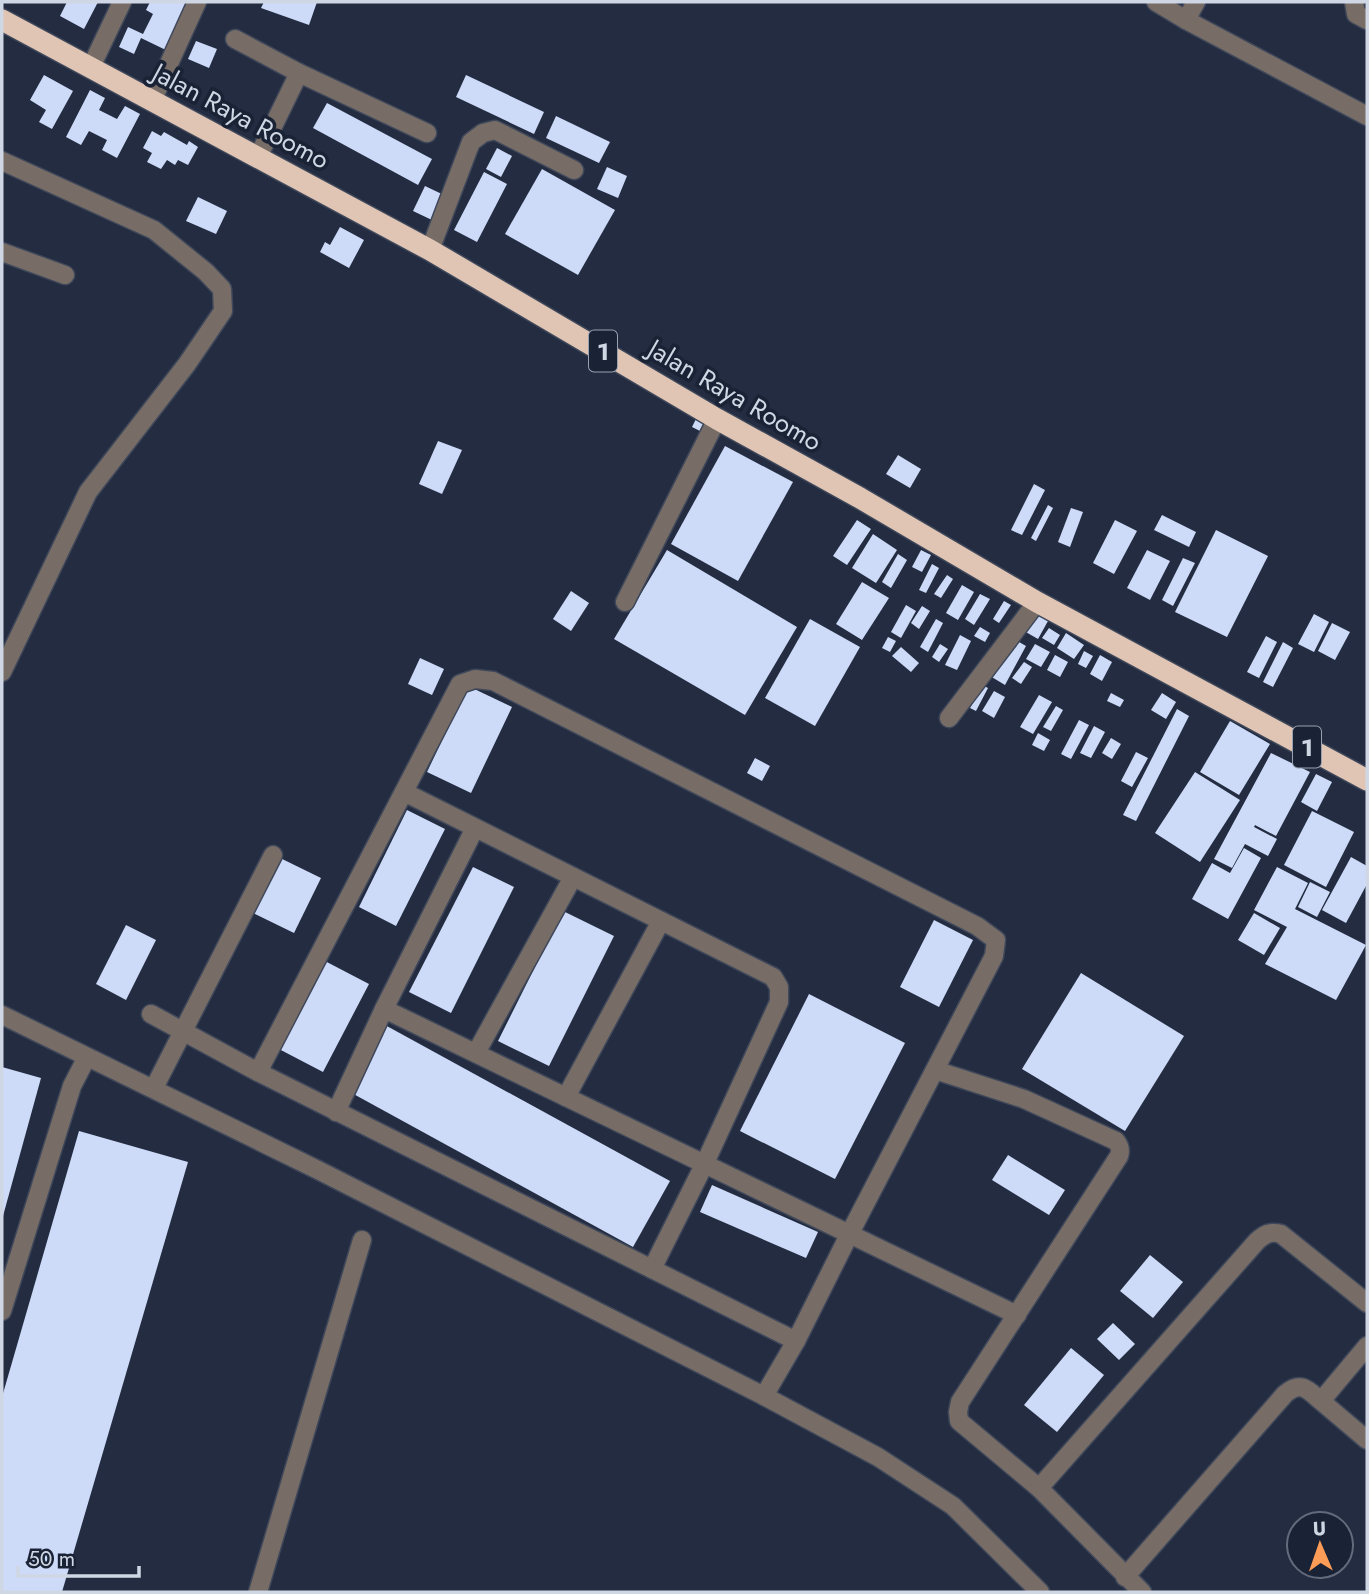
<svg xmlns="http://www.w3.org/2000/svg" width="1369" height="1594" font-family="Jost,sans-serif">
<rect width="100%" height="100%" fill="#232c40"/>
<!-- building -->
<g fill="#cddbf9">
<polygon points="67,2 98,2 84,29 60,16"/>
<polygon points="150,2 191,2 172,53 141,38 134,54 119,47 128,27 143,34 153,14 146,10"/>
<polygon points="264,2 317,2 309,25 261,8"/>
<polygon points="196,41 217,49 209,68 188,59"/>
<polygon points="44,75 73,91 52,129 39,122 46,110 30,100"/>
<polygon points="466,75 544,112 534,134 456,97"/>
<polygon points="90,90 105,98 99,110 117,119 125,106 140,114 117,158 102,150 107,140 89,131 81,145 66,137"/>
<polygon points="327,103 432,159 418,185 313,128"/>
<polygon points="556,116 610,142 599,163 546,138"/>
<polygon points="152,131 161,136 164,132 187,145 189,141 198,147 188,165 178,160 175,165 167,160 161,169 147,162 152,153 143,148"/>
<polygon points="497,148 512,156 501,177 486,169"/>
<polygon points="607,167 627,176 618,198 597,189"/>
<polygon points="542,169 615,210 578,275 505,234"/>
<polygon points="484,172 507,184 477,242 454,230"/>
<polygon points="425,186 446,196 434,221 413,211"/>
<polygon points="198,197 227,211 216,234 186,221"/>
<polygon points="340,227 364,240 349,268 320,252 325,242 330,245"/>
<polygon points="699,413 713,420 706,434 692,427"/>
<polygon points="438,441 462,450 442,494 419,484"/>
<polygon points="725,446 793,482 738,581 671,544"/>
<polygon points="898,455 921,469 910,488 886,474"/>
<polygon points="1034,484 1045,490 1022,535 1011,530"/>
<polygon points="1048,505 1053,508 1036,541 1031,538"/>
<polygon points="1071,508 1083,512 1070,547 1058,542"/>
<polygon points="1162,515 1196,532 1189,547 1154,530"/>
<polygon points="857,520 871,529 847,565 833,556"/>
<polygon points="1115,520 1137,531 1114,574 1093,563"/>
<polygon points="1216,530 1268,556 1227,637 1175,612"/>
<polygon points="873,534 897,550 876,583 852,568"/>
<polygon points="667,550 797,627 745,715 614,639"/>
<polygon points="921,550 931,555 922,572 912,567"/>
<polygon points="1147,550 1170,561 1150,600 1127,588"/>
<polygon points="898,554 907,560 891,588 882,582"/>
<polygon points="1183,558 1195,563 1173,606 1162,600"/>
<polygon points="932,564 939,568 926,593 919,590"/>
<polygon points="947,575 953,579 941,598 934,594"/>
<polygon points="862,582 889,598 862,640 836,624"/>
<polygon points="962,585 974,592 958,620 946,613"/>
<polygon points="571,591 589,603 571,631 553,619"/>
<polygon points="980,594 990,599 974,625 965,619"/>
<polygon points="1004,601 1011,605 999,623 993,619"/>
<polygon points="906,605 916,611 901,638 891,632"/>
<polygon points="922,606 930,611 919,629 911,623"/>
<polygon points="1034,613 1048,621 1038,639 1024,631"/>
<polygon points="1314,614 1329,622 1314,652 1298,644"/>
<polygon points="810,619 860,647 815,726 765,698"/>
<polygon points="936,619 943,623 928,652 920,647"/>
<polygon points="1332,623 1350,632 1335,660 1318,651"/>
<polygon points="980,627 990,633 985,642 974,636"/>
<polygon points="1049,628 1060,635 1054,645 1042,638"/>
<polygon points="1066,633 1084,645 1074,659 1057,648"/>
<polygon points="960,635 971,641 957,670 945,665"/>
<polygon points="1266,636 1277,642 1259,678 1247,672"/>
<polygon points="888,637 896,641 890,652 882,648"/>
<polygon points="1012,638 1026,646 1005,685 990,676"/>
<polygon points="1283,642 1293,648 1273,687 1263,682"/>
<polygon points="940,644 948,649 939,662 932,657"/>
<polygon points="1035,644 1050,652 1041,667 1026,659"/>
<polygon points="901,647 919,663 911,672 892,656"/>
<polygon points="1084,651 1093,656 1086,668 1078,664"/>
<polygon points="1055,655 1068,662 1060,677 1047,670"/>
<polygon points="1100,655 1112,662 1102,681 1090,674"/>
<polygon points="420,658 444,669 432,695 408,684"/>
<polygon points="1024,662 1032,667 1021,684 1012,678"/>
<polygon points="982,685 988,688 976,711 970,708"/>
<polygon points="468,686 512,707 471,793 427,772"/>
<polygon points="994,691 1005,697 994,718 982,711"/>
<polygon points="1111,693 1124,700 1120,707 1107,701"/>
<polygon points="1162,693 1176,702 1166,719 1151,710"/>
<polygon points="1039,695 1052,702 1033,734 1020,727"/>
<polygon points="1056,706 1063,710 1051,731 1043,727"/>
<polygon points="1177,709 1189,716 1136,821 1123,815"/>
<polygon points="1079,720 1089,725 1071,759 1061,754"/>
<polygon points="1230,721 1270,744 1239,795 1200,772"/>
<polygon points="1094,726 1105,732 1091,758 1080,753"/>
<polygon points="1038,733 1050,740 1044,751 1032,745"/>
<polygon points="1111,738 1121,744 1112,759 1102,753"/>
<polygon points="1136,752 1148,758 1132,787 1121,781"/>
<polygon points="1271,753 1310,772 1276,836 1255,825 1254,827 1277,839 1268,856 1245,844 1232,868 1214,859"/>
<polygon points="755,758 770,766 762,781 747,773"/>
<polygon points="1195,772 1240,800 1200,862 1155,833"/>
<polygon points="1316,774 1332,782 1317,811 1301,802"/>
<polygon points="407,810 445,829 396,926 359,907"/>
<polygon points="1312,811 1354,832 1326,887 1284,865"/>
<polygon points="1244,848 1261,858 1228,919 1192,899 1212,863 1230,873"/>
<polygon points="274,855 321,878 294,933 247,910"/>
<polygon points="1351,857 1367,866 1367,884 1346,923 1322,910"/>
<polygon points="473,867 514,887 451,1013 409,992"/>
<polygon points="1277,867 1308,883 1295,909 1366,945 1336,1000 1265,964 1287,927 1254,910"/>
<polygon points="1310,882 1330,892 1317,917 1298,907"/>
<polygon points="563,911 614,936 549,1066 498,1041"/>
<polygon points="1254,913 1280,928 1264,955 1238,940"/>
<polygon points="934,920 973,940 939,1007 900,987"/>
<polygon points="126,925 156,940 126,1000 96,984"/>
<polygon points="323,960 369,984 323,1072 277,1048"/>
<polygon points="1081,973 1184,1036 1125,1131 1022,1069"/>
<polygon points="809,994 905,1043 835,1179 740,1131"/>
<polygon points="385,1025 670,1181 633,1247 348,1091"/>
<polygon points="2,1067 41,1078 3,1216 2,1216"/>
<polygon points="79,1131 188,1162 62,1592 2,1592 2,1397"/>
<polygon points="1008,1155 1065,1190 1049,1215 992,1180"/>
<polygon points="712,1185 818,1232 806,1258 700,1212"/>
<polygon points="1150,1255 1183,1282 1153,1318 1120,1291"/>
<polygon points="1113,1323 1135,1344 1119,1360 1097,1339"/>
<polygon points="1071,1348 1104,1375 1057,1432 1024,1405"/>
</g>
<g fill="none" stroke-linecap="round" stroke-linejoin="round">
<defs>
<g id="minor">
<polyline points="1156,2 1186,20 1367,116"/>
<polyline points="1354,2 1356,14 1367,20"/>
<polyline points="1186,20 1196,2"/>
<polyline points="235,39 299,73 427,133"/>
<polyline points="91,67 122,2"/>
<polyline points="152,101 197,2"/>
<polyline points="258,157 299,73"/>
<polyline points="2,161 154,230 206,272 222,289 223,311 187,364 88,492 2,672"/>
<polyline points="430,250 471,142 483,133 495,130 574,170"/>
<polyline points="2,252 65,275"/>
<polyline points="625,602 717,419"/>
<polyline points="949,718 1037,602"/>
<polyline points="404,792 773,977 779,987 779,1002 705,1163 652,1269"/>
<polyline points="384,1009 1017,1315"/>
<polyline points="151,1014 258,1072 796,1341"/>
<polyline points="2,1015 318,1170 764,1396 878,1457 953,1506 1040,1592"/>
<polyline points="476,1053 573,877"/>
<path d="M935,1070l89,29 92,42c4,5 5,9 3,15l-159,246 -2,10 1,9 80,67 103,104"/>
<polyline points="258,1072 460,684 475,679 493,681 977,926 996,940 994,956 850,1233 796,1341 764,1396"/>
<polyline points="154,1088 273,855"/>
<polyline points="566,1097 661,921"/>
<polyline points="336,1112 384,1009 475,828"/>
<polyline points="2,1311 72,1086 87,1057"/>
<polyline points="1367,1346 1321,1401 1367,1440"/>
<path d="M1039,1488l218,-247c8,-7 13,-10 24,-7l86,69"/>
<path d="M1125,1577l160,-183c16,-14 23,-4 36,7"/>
<polyline points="258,1592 362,1240"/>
</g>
<polyline id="highway" points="2,20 430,250 717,419 860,498 1037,602 1367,780"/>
</defs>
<!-- minor casing -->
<use href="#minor" stroke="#3f475a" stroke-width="21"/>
<!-- highway casing -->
<use href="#highway" stroke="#3f475a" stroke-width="24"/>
<!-- minor -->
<use href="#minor" stroke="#776d66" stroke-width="18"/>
<!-- highway -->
<use href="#highway" stroke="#e0c5b4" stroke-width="21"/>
</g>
<g text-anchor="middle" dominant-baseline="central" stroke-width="7" stroke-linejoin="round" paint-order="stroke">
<!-- shield labels -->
<g fill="#1a2235" stroke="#99a1b0" stroke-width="2">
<rect x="589" y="330.5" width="28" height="41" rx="5"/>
<rect x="1293" y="726.5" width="28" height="41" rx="5"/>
</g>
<g font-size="24" font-weight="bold" fill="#d0d7e4">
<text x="603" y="351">1</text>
<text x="1307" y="747">1</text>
</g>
<!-- street labels -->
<g font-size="26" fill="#d0d7e4" stroke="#1a2235">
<text transform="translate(241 116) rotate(28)">Jalan Raya Roomo</text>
<text transform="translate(735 395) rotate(30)">Jalan Raya Roomo</text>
</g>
</g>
<!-- border -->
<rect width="1369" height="1594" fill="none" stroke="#d0d7e4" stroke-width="7"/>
<!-- north arrow -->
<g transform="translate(1320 1545) rotate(358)"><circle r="33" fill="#1a2235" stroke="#636a7b" stroke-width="2"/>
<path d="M0-5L12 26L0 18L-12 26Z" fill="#fd9c56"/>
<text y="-10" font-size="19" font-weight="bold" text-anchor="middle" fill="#d0d7e4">U</text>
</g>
<!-- scale -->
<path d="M18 1566v10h121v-10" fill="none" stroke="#d0d7e4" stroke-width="3.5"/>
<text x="28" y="1566" font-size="21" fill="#d0d7e4" stroke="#1a2235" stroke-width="5" paint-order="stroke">50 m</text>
</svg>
